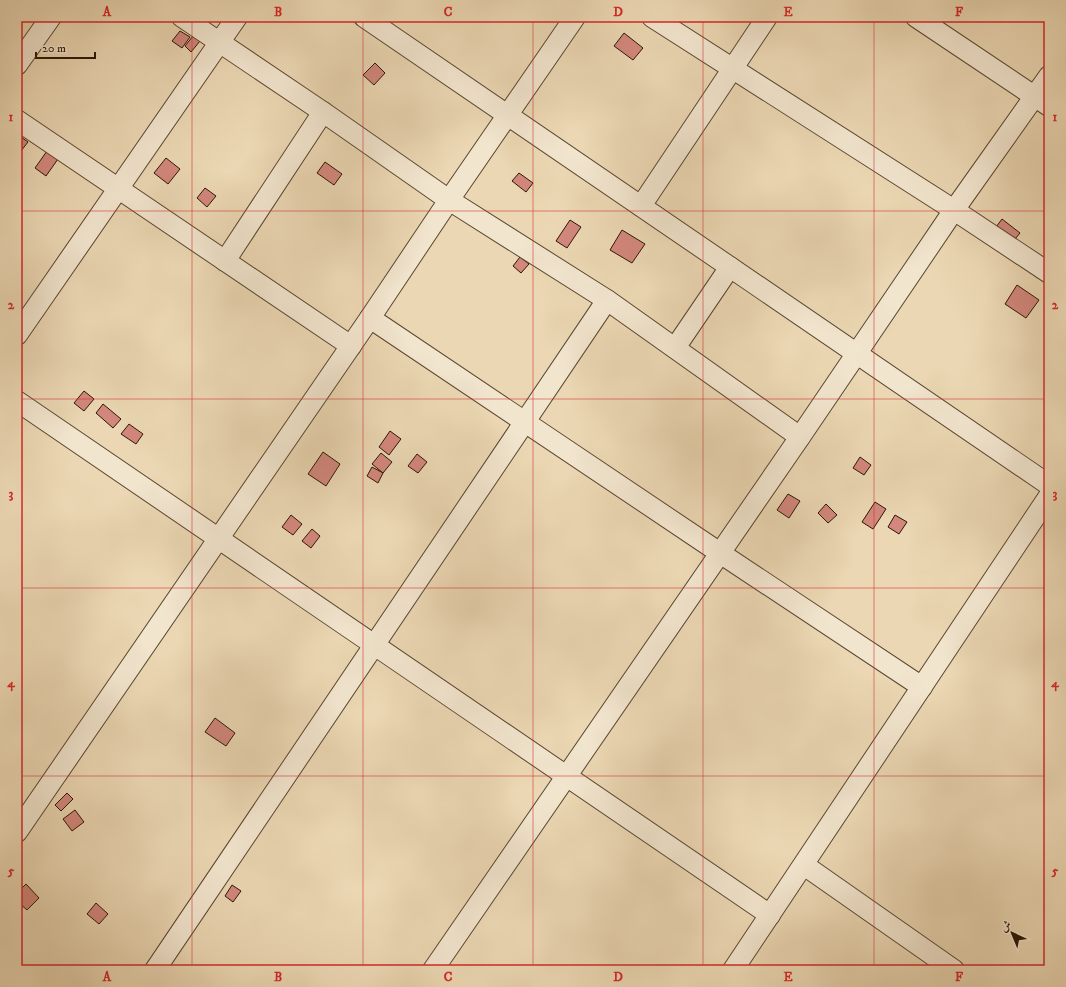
<svg xmlns="http://www.w3.org/2000/svg" width="1066" height="987" font-family="'IM FELL DW Pica',Amiri,serif">
<rect width="100%" height="100%" fill="#ebd7b3"/>
<filter id="stains"><feTurbulence type="fractalNoise" baseFrequency=".005" numOctaves="4"/><feColorMatrix values="0 0 0 0 .2 0 0 0 0 .09 0 0 0 0 .02 0 0 0 .5 -.17"/></filter>
<radialGradient id="worn" r=".72"><stop offset=".6" stop-color="#630" stop-opacity="0"/><stop offset="1" stop-color="#630" stop-opacity=".3"/></radialGradient>
<!-- building -->
<g fill="#d3877d" stroke="#2a1705">
<polygon points="180,31 190,37 182,48 172,41"/>
<polygon points="624,33 643,48 633,60 614,46"/>
<polygon points="193,36 200,41 191,52 185,46"/>
<polygon points="375,63 385,73 374,85 363,75"/>
<polygon points="17,134 28,142 17,156"/>
<polygon points="47,151 58,159 46,176 35,168"/>
<polygon points="166,158 180,169 168,184 154,173"/>
<polygon points="325,162 342,174 334,185 317,173"/>
<polygon points="519,173 533,183 526,192 512,181"/>
<polygon points="205,188 216,196 207,207 197,198"/>
<polygon points="1002,219 1020,233 1010,245 993,231"/>
<polygon points="570,220 581,227 567,248 556,241"/>
<polygon points="622,230 645,244 632,263 610,250"/>
<polygon points="520,257 529,264 521,273 513,266"/>
<polygon points="1017,285 1039,300 1026,318 1005,304"/>
<polygon points="84,391 94,399 84,411 74,403"/>
<polygon points="103,404 121,419 113,428 96,413"/>
<polygon points="129,424 143,434 136,444 121,434"/>
<polygon points="390,431 401,439 389,455 379,447"/>
<polygon points="323,452 340,464 326,486 308,474"/>
<polygon points="381,453 392,462 383,473 372,464"/>
<polygon points="417,454 427,462 418,473 408,466"/>
<polygon points="860,457 871,465 864,475 853,468"/>
<polygon points="372,467 383,473 378,483 367,476"/>
<polygon points="788,494 800,501 789,518 777,510"/>
<polygon points="875,502 886,509 873,529 862,522"/>
<polygon points="826,504 837,515 828,523 818,513"/>
<polygon points="291,515 302,524 293,535 282,527"/>
<polygon points="895,515 907,522 899,534 888,527"/>
<polygon points="312,529 320,536 311,548 302,541"/>
<polygon points="215,718 235,733 226,746 205,732"/>
<polygon points="67,793 73,799 61,811 55,805"/>
<polygon points="75,810 84,822 72,831 63,819"/>
<polygon points="26,884 39,898 27,910 17,901 17,893"/>
<polygon points="232,885 241,891 233,902 225,896"/>
<polygon points="96,903 108,914 99,924 87,914"/>
</g>
<g fill="none" stroke-linecap="round" stroke-linejoin="round">
<defs>
<g id="street">
<polyline points="182,17 323,112 449,200 607,300 800,437"/>
<polyline points="364,17 1049,485"/>
<polyline points="652,17 954,210 1049,273"/>
<polyline points="916,17 1049,106"/>
<polyline points="17,65 51,17"/>
<polyline points="17,120 351,346"/>
<polyline points="641,206 767,17"/>
<polyline points="225,261 323,112"/>
<polyline points="370,318 720,553 922,687"/>
<polyline points="17,335 237,17"/>
<polyline points="675,348 730,267"/>
<polyline points="17,401 770,915"/>
<polyline points="17,832 370,318 449,200 575,17"/>
<polyline points="804,865 954,970"/>
<polyline points="155,970 607,300"/>
<polyline points="433,970 800,437 954,210 1049,76"/>
<polyline points="733,970 1049,496"/>
</g>
</defs>
<!-- street casing -->
<use href="#street" stroke="#5a4730" stroke-width="22"/>
<!-- street -->
<use href="#street" stroke="#f2e5ce" stroke-width="20"/>
</g>
<!-- grid -->
<path fill="none" stroke="#d62828" stroke-width="1" stroke-opacity="0.55" d="M192,17v953M363,17v953M533,17v953M703,17v953M874,17v953M17,211h1032M17,399h1032M17,588h1032M17,776h1032"/>
<!-- margin -->
<rect width="1066" height="987" fill="none" stroke="#ebd7b3" stroke-width="44"/>
<!-- north arrow -->
<g transform="translate(1012 933) rotate(316)" stroke="#f2e5ce" stroke-width="3" paint-order="stroke">
<path d="M0-3L7 15L0 10L-7 15Z" fill="#2a1705"/>
<text y="-6" font-size="11" font-weight="bold" text-anchor="middle" fill="#2a1705">ش</text>
</g>
<!-- scale -->
<path d="M36 52v6h59v-6" fill="none" stroke="#2a1705" stroke-width="2"/>
<text x="42" y="52" font-size="12" fill="#2a1705" stroke="#f2e5ce" stroke-width="3" paint-order="stroke">20 m</text>
<rect x="22" y="22" width="1022" height="943" fill="none" stroke="#d62828" stroke-width="1.5"/>
<g font-size="13" text-anchor="middle" font-weight="bold" fill="#d62828">
<text x="107" y="16">A</text>
<text x="278" y="16">B</text>
<text x="448" y="16">C</text>
<text x="618" y="16">D</text>
<text x="788" y="16">E</text>
<text x="959" y="16">F</text>
<text x="11" y="121">1</text>
<text x="1055" y="121">1</text>
<text x="11" y="309">2</text>
<text x="1055" y="309">2</text>
<text x="11" y="498">3</text>
<text x="1055" y="498">3</text>
<text x="11" y="687">4</text>
<text x="1055" y="687">4</text>
<text x="11" y="875">5</text>
<text x="1055" y="875">5</text>
<text x="107" y="981">A</text>
<text x="278" y="981">B</text>
<text x="448" y="981">C</text>
<text x="618" y="981">D</text>
<text x="788" y="981">E</text>
<text x="959" y="981">F</text>
</g>
<rect width="100%" height="100%" filter="url(#stains)"/>
<rect width="100%" height="100%" fill="url(#worn)"/>
</svg>
